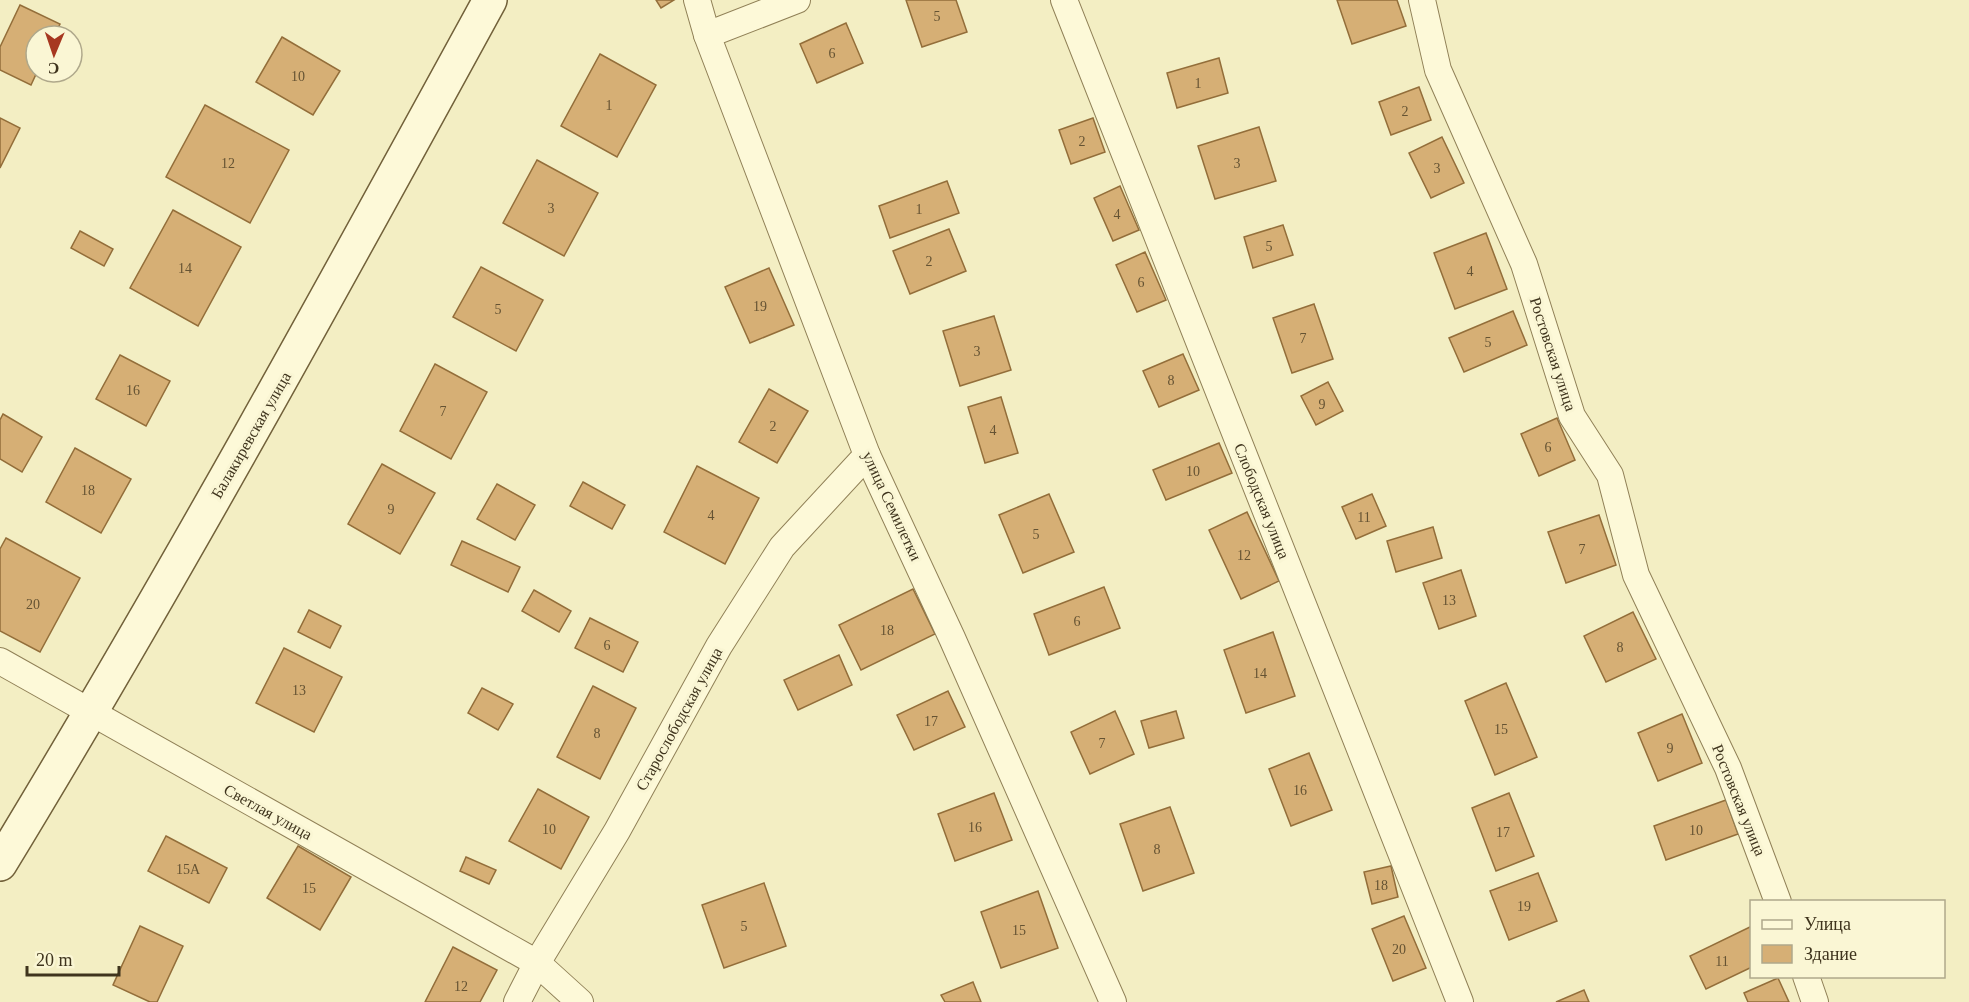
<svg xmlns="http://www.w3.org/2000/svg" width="1969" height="1002" font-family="'Times New Roman',serif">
<rect width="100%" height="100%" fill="#f3eec3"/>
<!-- building -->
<g fill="#d6af75" stroke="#936e3a" stroke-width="1.5">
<polygon points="656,0 674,0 661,8"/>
<polygon points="906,0 956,0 967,32 922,47"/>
<polygon points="1337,0 1397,0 1406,26 1352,44"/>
<polygon points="20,5 60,24 54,36 36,36 37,72 31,85 0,70 0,47"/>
<polygon points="846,23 863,63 817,83 800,44"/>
<polygon points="282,37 340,71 313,115 256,82"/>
<polygon points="600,54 656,85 617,157 561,126"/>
<polygon points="1219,58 1228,93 1177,108 1167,73"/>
<polygon points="1419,87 1431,120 1391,135 1379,102"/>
<polygon points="205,105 289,150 250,223 166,177"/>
<polygon points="0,118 20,128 0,168"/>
<polygon points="1093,118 1105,152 1071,164 1059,130"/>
<polygon points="1259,127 1276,181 1215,199 1198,146"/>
<polygon points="1442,137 1464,183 1431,198 1409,153"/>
<polygon points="537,160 598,193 564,256 503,223"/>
<polygon points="947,181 959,213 890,238 879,206"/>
<polygon points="1120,186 1139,230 1113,241 1094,198"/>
<polygon points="173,210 241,247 198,326 130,288"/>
<polygon points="1283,225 1293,255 1253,268 1244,237"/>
<polygon points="949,229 966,271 910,294 893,251"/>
<polygon points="80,231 113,249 104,266 71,248"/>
<polygon points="1486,233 1507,289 1455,309 1434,253"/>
<polygon points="1145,252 1166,300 1137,312 1116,265"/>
<polygon points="481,267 543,300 516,351 453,317"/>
<polygon points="769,268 794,325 750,343 725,287"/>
<polygon points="1314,304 1333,359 1292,373 1273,318"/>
<polygon points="1513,311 1527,345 1464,372 1449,338"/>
<polygon points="994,316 1011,370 960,386 943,331"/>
<polygon points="1183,354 1199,390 1159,407 1143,371"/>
<polygon points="120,355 170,381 146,426 96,399"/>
<polygon points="435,364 487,392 451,459 400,431"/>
<polygon points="1328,382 1343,411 1316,425 1301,396"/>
<polygon points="769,389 808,411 777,463 739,442"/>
<polygon points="1001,397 1018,453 985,463 968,407"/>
<polygon points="3,414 42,437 22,472 0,459 0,420"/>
<polygon points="1557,418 1575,460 1539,476 1521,434"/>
<polygon points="1219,443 1232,473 1166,500 1153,470"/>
<polygon points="75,448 131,479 101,533 46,502"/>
<polygon points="382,464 435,493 400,554 348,524"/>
<polygon points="697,466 759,498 725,564 664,532"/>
<polygon points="583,482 625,505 612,529 570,506"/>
<polygon points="497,484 535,505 515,540 477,519"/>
<polygon points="1049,494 1074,552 1023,573 999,515"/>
<polygon points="1372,494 1386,526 1356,539 1342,507"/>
<polygon points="1247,512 1279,581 1241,599 1209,530"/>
<polygon points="1599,515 1616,565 1566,583 1548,532"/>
<polygon points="1433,527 1442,558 1396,572 1387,541"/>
<polygon points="6,538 80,578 40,652 0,631 0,549"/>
<polygon points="462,541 520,567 508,592 451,565"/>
<polygon points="1461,570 1476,616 1439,629 1423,583"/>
<polygon points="1104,587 1120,628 1049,655 1034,614"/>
<polygon points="913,589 935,634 861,670 839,625"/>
<polygon points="534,590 571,611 559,632 522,611"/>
<polygon points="309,610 341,626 330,648 298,632"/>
<polygon points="1633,612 1656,659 1606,682 1584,636"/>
<polygon points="590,618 638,642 623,672 575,648"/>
<polygon points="1273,632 1295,696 1246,713 1224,650"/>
<polygon points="284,648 342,677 314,732 256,703"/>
<polygon points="839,655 852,685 798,710 784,680"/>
<polygon points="1506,683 1537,757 1495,775 1465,701"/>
<polygon points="593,686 636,708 600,779 557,757"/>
<polygon points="482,688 513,704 498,730 468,713"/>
<polygon points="948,691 965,727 914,750 897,715"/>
<polygon points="1115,711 1134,754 1090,774 1071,732"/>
<polygon points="1176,711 1184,738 1149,748 1141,721"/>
<polygon points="1682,714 1702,763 1658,781 1638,733"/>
<polygon points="1309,753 1332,810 1291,826 1269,769"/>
<polygon points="538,789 589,817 561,869 509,841"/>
<polygon points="994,793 1012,840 955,861 938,814"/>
<polygon points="1509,793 1534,856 1496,871 1472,808"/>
<polygon points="1726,800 1738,834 1666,860 1654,826"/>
<polygon points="1170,807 1194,873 1143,891 1120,824"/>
<polygon points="166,836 227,868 209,903 148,871"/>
<polygon points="298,846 351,877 320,930 267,898"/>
<polygon points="466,857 496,870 489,884 460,871"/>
<polygon points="1391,866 1398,897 1372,904 1364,872"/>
<polygon points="1538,873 1557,921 1509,940 1490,891"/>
<polygon points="764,883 786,946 724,968 702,905"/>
<polygon points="1038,891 1058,948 1001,968 981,912"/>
<polygon points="1404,916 1426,968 1393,981 1372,929"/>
<polygon points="140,926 183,946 157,1002 150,1002 113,985"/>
<polygon points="1752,926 1752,967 1706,989 1690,956"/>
<polygon points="453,947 497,970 480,1002 425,1002"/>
<polygon points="1778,978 1789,1002 1748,1002 1744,993"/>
<polygon points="973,982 981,1002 945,1002 941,995"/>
<polygon points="1584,990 1589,1002 1556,1002"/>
</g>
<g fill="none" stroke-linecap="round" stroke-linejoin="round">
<defs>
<g id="street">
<polyline points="697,0 707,35 867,455 952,638 1113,1002"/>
<polyline points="1064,0 1460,1002"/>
<polyline points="1422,0 1438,70 1524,264 1572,416 1610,475 1636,575 1728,768 1778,902"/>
<polyline points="707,35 797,0"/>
<polyline points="0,661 537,963 580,1002"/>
<polyline points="1806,976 1815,1002"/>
<polyline points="517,1002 537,963 617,831 719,646 782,547 867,455"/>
</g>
<path id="secondary" d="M0,864c172,-283 331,-573 490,-864"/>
</defs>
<!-- street casing -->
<use href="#street" stroke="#908057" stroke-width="28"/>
<!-- secondary casing -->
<use href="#secondary" stroke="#72613a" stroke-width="36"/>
<!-- street -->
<use href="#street" stroke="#fdf9d8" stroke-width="26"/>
<!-- secondary -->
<use href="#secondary" stroke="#fdf9d8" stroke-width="33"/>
</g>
<g text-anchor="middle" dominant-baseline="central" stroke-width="6" stroke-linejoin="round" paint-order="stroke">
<!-- number labels -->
<g font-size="14" fill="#655333">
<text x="937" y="16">5</text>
<text x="832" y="53">6</text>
<text x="298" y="76">10</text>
<text x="1198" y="83">1</text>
<text x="609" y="105">1</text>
<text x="1405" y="111">2</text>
<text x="1082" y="141">2</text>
<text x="228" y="163">12</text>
<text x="1237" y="163">3</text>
<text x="1437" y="168">3</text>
<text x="551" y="208">3</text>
<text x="919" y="209">1</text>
<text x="1117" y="214">4</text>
<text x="1269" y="246">5</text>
<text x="929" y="261">2</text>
<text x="185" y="268">14</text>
<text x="1470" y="271">4</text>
<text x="1141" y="282">6</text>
<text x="760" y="306">19</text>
<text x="498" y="309">5</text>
<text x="1303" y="338">7</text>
<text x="1488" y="342">5</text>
<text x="977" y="351">3</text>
<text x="1171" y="380">8</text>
<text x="133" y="390">16</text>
<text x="1322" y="404">9</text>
<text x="443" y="411">7</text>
<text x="773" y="426">2</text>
<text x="993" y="430">4</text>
<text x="1548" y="447">6</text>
<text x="1193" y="471">10</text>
<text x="88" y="490">18</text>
<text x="391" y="509">9</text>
<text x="711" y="515">4</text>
<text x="1364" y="517">11</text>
<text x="1036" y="534">5</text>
<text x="1582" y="549">7</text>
<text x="1244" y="555">12</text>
<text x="1449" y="600">13</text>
<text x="33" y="604">20</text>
<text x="1077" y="621">6</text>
<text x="887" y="630">18</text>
<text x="607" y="645">6</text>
<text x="1620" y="647">8</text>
<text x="1260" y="673">14</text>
<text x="299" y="690">13</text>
<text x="931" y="721">17</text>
<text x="1501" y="729">15</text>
<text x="597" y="733">8</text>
<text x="1102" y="743">7</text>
<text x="1670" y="748">9</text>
<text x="1300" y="790">16</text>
<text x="975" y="827">16</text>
<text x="549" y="829">10</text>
<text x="1696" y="830">10</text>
<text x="1503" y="832">17</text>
<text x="1157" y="849">8</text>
<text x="188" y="869">15А</text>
<text x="1381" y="885">18</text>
<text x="309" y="888">15</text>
<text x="1524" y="906">19</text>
<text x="744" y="926">5</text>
<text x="1019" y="930">15</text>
<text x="1399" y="949">20</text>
<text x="1722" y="961">11</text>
<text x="461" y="986">12</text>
</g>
<!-- street labels -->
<g font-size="16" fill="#3f341d" stroke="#faf6d4">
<text transform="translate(1553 354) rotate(72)">Ростовская улица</text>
<text transform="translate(251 435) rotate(-60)">Балакиревская улица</text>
<text transform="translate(1262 501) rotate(68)">Слободская улица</text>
<text transform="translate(892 506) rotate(65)">улица Семилетки</text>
<text transform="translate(679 719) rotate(-61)">Старослободская улица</text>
<text transform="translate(1739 800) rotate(68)">Ростовская улица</text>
<text transform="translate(268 812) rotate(29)">Светлая улица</text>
</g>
</g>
<!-- legend -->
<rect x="1750" y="900" width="195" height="78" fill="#faf6d4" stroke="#afa88b" stroke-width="1.5"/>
<rect x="1762" y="920" width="30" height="9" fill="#fdf9d8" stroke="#afa88b" stroke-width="1.5"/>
<text x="1804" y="930" font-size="18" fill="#3f341d">Улица</text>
<rect x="1762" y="945" width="30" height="18" fill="#d6af75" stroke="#afa88b" stroke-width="1.5"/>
<text x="1804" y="960" font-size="18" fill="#3f341d">Здание</text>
<!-- north arrow -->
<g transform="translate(54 54) rotate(182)"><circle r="28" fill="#faf6d4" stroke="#afa88b" stroke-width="1.5"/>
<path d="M0-4.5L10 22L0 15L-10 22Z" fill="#a73820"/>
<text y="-9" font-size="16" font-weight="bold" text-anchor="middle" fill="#3f341d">С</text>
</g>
<!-- scale -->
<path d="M27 966v9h92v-9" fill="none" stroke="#3f341d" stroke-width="3"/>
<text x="36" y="966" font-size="18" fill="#3f341d" stroke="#faf6d4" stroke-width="4.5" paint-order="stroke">20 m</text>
</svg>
